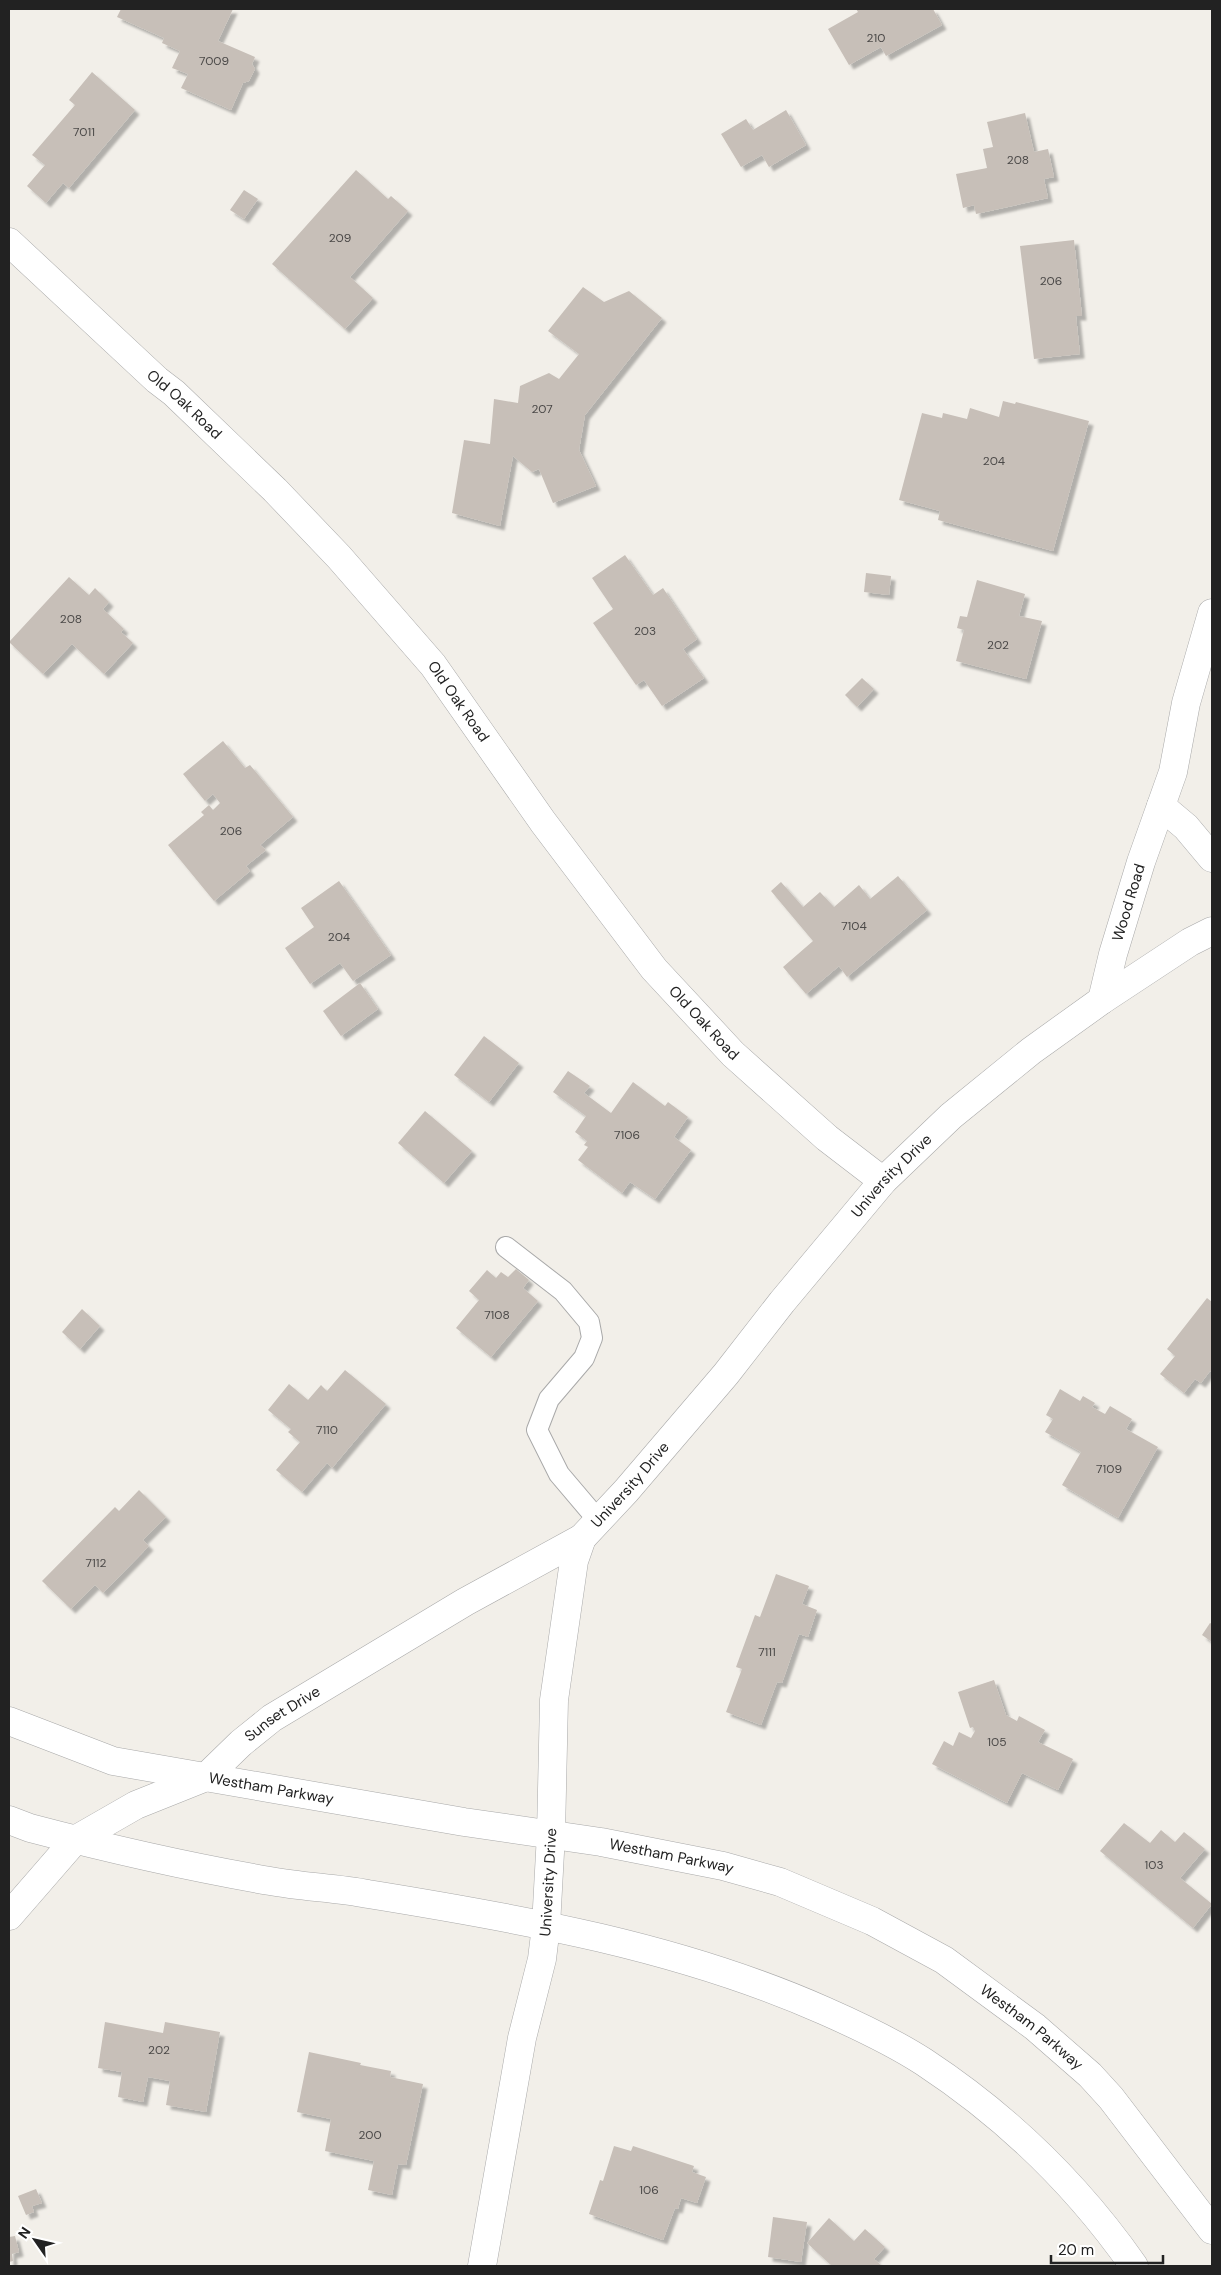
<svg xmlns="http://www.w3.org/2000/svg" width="1221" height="2275" font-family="'DM Sans',sans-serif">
<defs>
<filter id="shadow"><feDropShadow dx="4.5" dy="4.5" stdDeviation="1" flood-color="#0004"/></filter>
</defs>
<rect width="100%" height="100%" fill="#f2efe9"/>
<!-- building -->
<g fill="#c7bfb8" filter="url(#shadow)">
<polygon points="121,9 233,9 218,41 255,57 252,64 255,69 249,81 243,83 231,110 181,88 188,74 172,68 180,51 162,43 164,38 117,17"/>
<polygon points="856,9 933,9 942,25 886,56 881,47 849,65 828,29 858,12"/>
<polygon points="92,72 135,110 69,188 63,183 46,203 27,186 45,165 32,155 75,105 69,100"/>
<polygon points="786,110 806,145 769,167 762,155 741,167 721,134 746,119 753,130"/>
<polygon points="1025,113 1034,152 1048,149 1054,177 1044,179 1048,198 976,214 974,205 963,208 956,174 987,168 983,149 993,147 987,122"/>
<polygon points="356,170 388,199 391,196 408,211 350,277 373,298 345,329 272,264"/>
<polygon points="244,190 258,199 244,219 230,210"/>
<polygon points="1074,240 1082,316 1076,316 1080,354 1034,359 1020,246"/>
<polygon points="583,287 604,302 629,291 662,318 585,415 579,450 596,486 553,503 539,469 532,472 513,456 500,526 452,513 464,440 490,444 494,399 518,403 520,386 549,373 559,379 579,354 548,331"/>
<polygon points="1003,401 1015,404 1016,402 1089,421 1053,551 938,520 940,511 899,500 922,413 942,418 943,413 967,419 970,408 999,417"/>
<polygon points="625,555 653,595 663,588 697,639 683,649 704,678 662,706 644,680 636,685 593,623 613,609 592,578"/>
<polygon points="866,573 891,576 889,595 864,592"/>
<polygon points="69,577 89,595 95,588 109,602 103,609 124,629 121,632 133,643 104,674 72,644 43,674 9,642"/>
<polygon points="977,580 1025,594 1019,616 1042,621 1026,679 956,661 964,630 957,628 960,616 967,617"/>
<polygon points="862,678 874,689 857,707 845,695"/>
<polygon points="223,741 245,768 250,765 293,817 260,845 266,850 246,866 250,871 214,901 168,845 204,815 201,812 209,805 213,810 220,803 213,794 205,801 183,774"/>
<polygon points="898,876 927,910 847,977 839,966 806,994 783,967 813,941 771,891 781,882 803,907 820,892 834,907 859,885 870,899"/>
<polygon points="339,881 391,955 353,981 340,963 310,984 285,948 314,927 301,908"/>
<polygon points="360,983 378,1009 341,1036 323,1011"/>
<polygon points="484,1036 519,1063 489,1102 454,1075"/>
<polygon points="568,1071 590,1086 584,1093 611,1113 633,1082 665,1106 668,1102 688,1117 674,1137 691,1150 655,1199 630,1182 622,1193 578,1160 588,1147 584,1145 587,1141 575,1132 586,1116 553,1092"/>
<polygon points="425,1111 472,1151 444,1183 398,1143"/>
<polygon points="516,1269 529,1280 523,1288 538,1301 491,1357 456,1328 479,1300 469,1291 487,1270 496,1278 501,1272 508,1277"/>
<polygon points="1207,1298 1212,1302 1212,1373 1210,1371 1201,1383 1195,1379 1184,1393 1160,1374 1175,1356 1167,1349"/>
<polygon points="82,1309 100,1326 80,1349 62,1332"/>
<polygon points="345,1370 386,1404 332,1468 327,1463 302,1492 276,1470 300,1442 288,1432 291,1429 268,1410 289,1384 308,1400 321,1385 327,1391"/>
<polygon points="1060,1389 1080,1401 1083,1396 1095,1403 1092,1407 1105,1414 1110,1406 1132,1419 1126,1429 1158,1447 1118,1518 1062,1485 1081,1452 1045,1432 1053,1419 1046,1415"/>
<polygon points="139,1490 166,1517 143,1540 149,1546 103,1593 95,1585 71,1609 42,1581 115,1507 119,1511"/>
<polygon points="776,1574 809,1586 802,1604 817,1610 808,1637 799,1634 782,1683 777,1682 761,1725 726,1712 742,1669 736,1667 755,1615 760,1617"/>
<polygon points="1210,1623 1212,1624 1212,1642 1202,1635"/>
<polygon points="994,1680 1006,1715 1017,1721 1019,1716 1045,1730 1038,1742 1073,1759 1058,1790 1022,1773 1007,1803 932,1764 944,1741 953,1746 959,1732 971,1738 975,1731 973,1727 970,1728 958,1692"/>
<polygon points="1124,1823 1150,1843 1161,1830 1175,1842 1184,1832 1205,1849 1180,1878 1212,1904 1193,1928 1100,1851"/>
<polygon points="105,2022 163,2033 165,2022 220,2032 206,2112 166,2105 170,2081 148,2077 143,2102 118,2097 122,2072 98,2068"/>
<polygon points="309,2052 361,2063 360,2065 391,2071 390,2077 423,2084 406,2165 398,2164 392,2195 368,2190 374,2161 325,2151 331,2119 297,2112"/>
<polygon points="614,2146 631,2151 633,2146 694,2166 692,2172 706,2177 697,2203 681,2198 678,2209 675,2208 663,2240 589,2214 600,2180 603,2181"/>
<polygon points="36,2189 42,2203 32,2206 34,2212 26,2215 18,2196"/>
<polygon points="773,2217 807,2222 801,2262 768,2257"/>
<polygon points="829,2218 854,2241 865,2229 885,2247 874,2259 882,2266 832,2266 807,2243"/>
<polygon points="15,2236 19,2252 12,2254 13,2261 9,2262 9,2237"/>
</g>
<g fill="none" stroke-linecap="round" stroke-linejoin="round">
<defs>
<polyline id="service" points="506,1247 563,1291 589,1322 592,1338 584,1358 549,1399 537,1430 559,1474 598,1520"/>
<g id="minor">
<path id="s1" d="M9,242l148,138 17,13 101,97 64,67 94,108 110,157 111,147 79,85 94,84 56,43"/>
<polyline points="1161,806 1186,827 1212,858"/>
<path id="s2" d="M1102,1000l11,-46 28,-92 32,-90 13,-69 26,-90"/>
<path id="s3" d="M9,1721l104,40 351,61 137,20 122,24 57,16 92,39 72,39 91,67 55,48 21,23 101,132"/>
<path d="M9,1820l21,8c80,21 159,39 240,53 33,6 66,7 98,13 155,25 313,53 457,117 34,15 68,31 99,51 82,54 154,124 210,204"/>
<path id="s4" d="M9,1916l66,-76 61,-35 70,-28 35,-34 31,-25 193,-116 117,-64"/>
<path id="s5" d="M482,2266l40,-228 20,-79 4,-33 5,-92 3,-134 20,-139 8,-23 44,-47 100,-117 56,-72 101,-121 68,-65 80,-65 71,-51 88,-58 22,-11"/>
</g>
</defs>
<!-- service casing -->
<use href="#service" stroke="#a9a9a9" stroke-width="22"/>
<!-- minor casing -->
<use href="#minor" stroke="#a9a9a9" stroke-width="29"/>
<!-- service -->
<use href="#service" stroke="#fff" stroke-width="20"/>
<!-- minor -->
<use href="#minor" stroke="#fff" stroke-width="28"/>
</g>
<g text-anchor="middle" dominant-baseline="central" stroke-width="4" stroke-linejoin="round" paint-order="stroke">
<!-- number labels -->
<g font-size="12" fill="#4b4948">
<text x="876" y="38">210</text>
<text x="214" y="61">7009</text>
<text x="84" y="132">7011</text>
<text x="1018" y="160">208</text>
<text x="340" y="238">209</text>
<text x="1051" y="281">206</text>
<text x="542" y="409">207</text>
<text x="994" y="461">204</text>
<text x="71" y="619">208</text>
<text x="645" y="631">203</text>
<text x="998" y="645">202</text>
<text x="231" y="831">206</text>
<text x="854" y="926">7104</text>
<text x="339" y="937">204</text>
<text x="627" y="1135">7106</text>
<text x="497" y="1315">7108</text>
<text x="327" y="1430">7110</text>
<text x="1109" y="1469">7109</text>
<text x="96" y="1563">7112</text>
<text x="767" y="1652">7111</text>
<text x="997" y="1742">105</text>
<text x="1154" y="1865">103</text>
<text x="159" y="2050">202</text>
<text x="370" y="2135">200</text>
<text x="649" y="2190">106</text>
</g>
<!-- street labels -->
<g font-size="15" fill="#222" stroke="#fff">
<text stroke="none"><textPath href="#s1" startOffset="239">Old Oak Road</textPath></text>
<text stroke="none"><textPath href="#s1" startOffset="644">Old Oak Road</textPath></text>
<text stroke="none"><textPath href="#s2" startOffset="101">Wood Road</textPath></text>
<text stroke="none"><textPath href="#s1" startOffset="1049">Old Oak Road</textPath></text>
<text stroke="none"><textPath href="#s5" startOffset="1214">University Drive</textPath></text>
<text stroke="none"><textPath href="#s5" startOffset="809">University Drive</textPath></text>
<text stroke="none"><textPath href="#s4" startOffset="346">Sunset Drive</textPath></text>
<text stroke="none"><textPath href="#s3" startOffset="272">Westham Parkway</textPath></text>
<text stroke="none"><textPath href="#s3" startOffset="678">Westham Parkway</textPath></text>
<text stroke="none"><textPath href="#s5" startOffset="390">University Drive</textPath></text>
<text stroke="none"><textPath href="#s3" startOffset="1082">Westham Parkway</textPath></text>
</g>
</g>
<!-- border -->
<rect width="1221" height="2275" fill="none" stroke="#222222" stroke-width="20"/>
<!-- north arrow -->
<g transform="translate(35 2240) rotate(304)" stroke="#ffffff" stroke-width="4" paint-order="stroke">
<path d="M0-4L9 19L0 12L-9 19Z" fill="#222222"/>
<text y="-8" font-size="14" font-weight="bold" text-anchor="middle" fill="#222222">N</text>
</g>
<!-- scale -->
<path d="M1051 2255v8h112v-8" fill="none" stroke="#222222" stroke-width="2.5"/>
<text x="1058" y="2255" font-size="15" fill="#222222" stroke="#ffffff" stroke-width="4" paint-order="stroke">20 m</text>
</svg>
